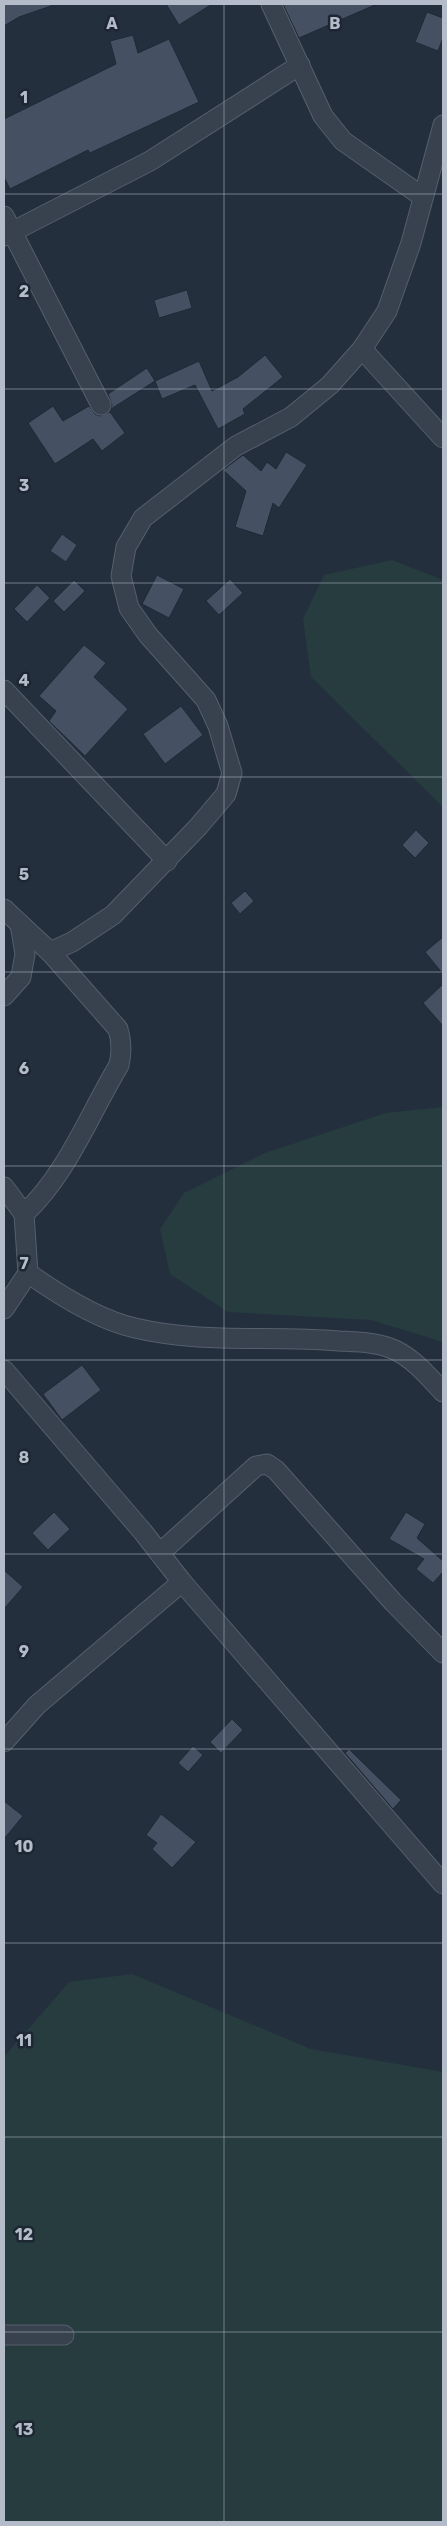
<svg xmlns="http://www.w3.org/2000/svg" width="447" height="2526" font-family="Rubik,sans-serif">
<rect width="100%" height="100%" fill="#242f3e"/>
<!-- green -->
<g fill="#263c3f">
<polygon points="392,560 443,580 443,807 311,677 303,619 324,575"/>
<polygon points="443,1107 443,1342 371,1320 228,1312 170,1274 160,1229 184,1193 265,1153 386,1113"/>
<polygon points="132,1974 311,2049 443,2072 443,2522 4,2522 4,2057 69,1982"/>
</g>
<!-- building -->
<g fill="#455162" stroke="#1f2835">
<polygon points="4,4 51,4 51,6 19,17 4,26"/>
<polygon points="166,4 212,4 179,25"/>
<polygon points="283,4 377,4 299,38"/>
<polygon points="427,12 443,18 443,38 438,51 415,42"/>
<polygon points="133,35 138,53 169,39 199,102 90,153 88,150 10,189 4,177 4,119 116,64 110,41"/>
<polygon points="187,290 192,308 159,318 154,300"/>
<polygon points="265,355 283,377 243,409 245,414 218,429 195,385 162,399 155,381 199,361 212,391 238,377"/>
<polygon points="147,368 155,381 111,409 112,405 108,394"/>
<polygon points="53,406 63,421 89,406 95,414 100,416 110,412 125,433 102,451 93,439 55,464 28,423"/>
<polygon points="286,452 307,465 279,508 273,503 263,536 235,527 246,491 223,470 243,455 261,471 267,462 276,469"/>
<polygon points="62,534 77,545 66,562 50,551"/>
<polygon points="157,575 184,589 169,618 142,604"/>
<polygon points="230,579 243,593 219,615 206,601"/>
<polygon points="74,580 85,591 64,612 53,601"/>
<polygon points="37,585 50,598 27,622 14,609"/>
<polygon points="84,645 106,663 94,677 128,709 85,756 49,721 56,711 39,696"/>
<polygon points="181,706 203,735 165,764 143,734"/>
<polygon points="416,830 429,843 415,858 402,845"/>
<polygon points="245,891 254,901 240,914 231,903"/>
<polygon points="443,937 443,974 425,952"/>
<polygon points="443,984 443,1026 423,1003"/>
<polygon points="82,1365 101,1390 62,1420 43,1394"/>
<polygon points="54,1512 70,1529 48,1550 32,1533"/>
<polygon points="406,1512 425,1524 417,1538 443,1561 443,1572 433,1583 416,1569 424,1559 389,1539"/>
<polygon points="4,1570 23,1587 4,1609"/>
<polygon points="232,1719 243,1730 221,1753 210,1742"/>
<polygon points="193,1746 203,1755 188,1772 178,1763"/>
<polygon points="349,1749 401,1800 393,1809 345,1753"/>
<polygon points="4,1801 23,1816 4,1839"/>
<polygon points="161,1814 196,1842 172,1868 152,1849 157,1843 146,1835"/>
</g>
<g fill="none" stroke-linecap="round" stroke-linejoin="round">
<defs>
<g id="minor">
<polyline points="271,4 323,116 343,141 423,197"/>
<polyline points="4,216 101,405"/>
<polyline points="4,236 150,161 300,65"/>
<polyline points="362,349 443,438"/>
<polyline points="4,690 167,861"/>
<polyline points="4,909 50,952"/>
<polyline points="4,996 21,977 25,954 20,924"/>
<polyline points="4,1187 24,1214"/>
<path d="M28,1273c31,22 70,47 107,55 67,16 136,7 204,13 18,1 39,1 56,9 19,9 34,27 48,42"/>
<path d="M4,1309l24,-36 -4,-59c43,-40 65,-99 95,-149 3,-13 3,-23 -1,-36l-68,-77 22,-10 41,-27 85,-88 28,-33 6,-21 -14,-47 -12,-26 -58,-65 -19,-27 -8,-32 5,-29 17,-29 93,-72 55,-29 39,-32 32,-36 25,-38 24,-68 32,-118"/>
<polyline points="4,1370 143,1532 182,1582 443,1884"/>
<polyline points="160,1553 256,1466 267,1464 276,1470 393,1602 443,1653"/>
<polyline points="4,1742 37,1705 182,1582"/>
<polyline points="4,2335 64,2335"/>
</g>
</defs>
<!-- minor casing -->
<use href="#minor" stroke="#565f6c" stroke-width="21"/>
<!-- minor -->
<use href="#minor" stroke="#38414e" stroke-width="19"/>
</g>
<!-- grid -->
<path fill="none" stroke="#b4bcc9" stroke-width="1" stroke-opacity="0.55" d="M224,4v2518M4,194h439M4,389h439M4,583h439M4,777h439M4,972h439M4,1166h439M4,1360h439M4,1554h439M4,1749h439M4,1943h439M4,2137h439M4,2332h439"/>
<g font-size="16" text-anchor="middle" font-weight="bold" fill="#b4bcc9" stroke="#1d2633" stroke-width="5" stroke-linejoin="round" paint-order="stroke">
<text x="112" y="29">A</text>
<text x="335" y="29">B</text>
<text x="24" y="103">1</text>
<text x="24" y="297">2</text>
<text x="24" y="491">3</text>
<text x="24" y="686">4</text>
<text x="24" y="880">5</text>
<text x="24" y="1074">6</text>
<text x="24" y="1269">7</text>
<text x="24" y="1463">8</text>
<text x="24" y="1657">9</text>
<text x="24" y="1852">10</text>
<text x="24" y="2046">11</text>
<text x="24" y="2240">12</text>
<text x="24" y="2435">13</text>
</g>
<!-- border -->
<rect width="447" height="2526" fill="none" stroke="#b4bcc9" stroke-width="10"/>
</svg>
